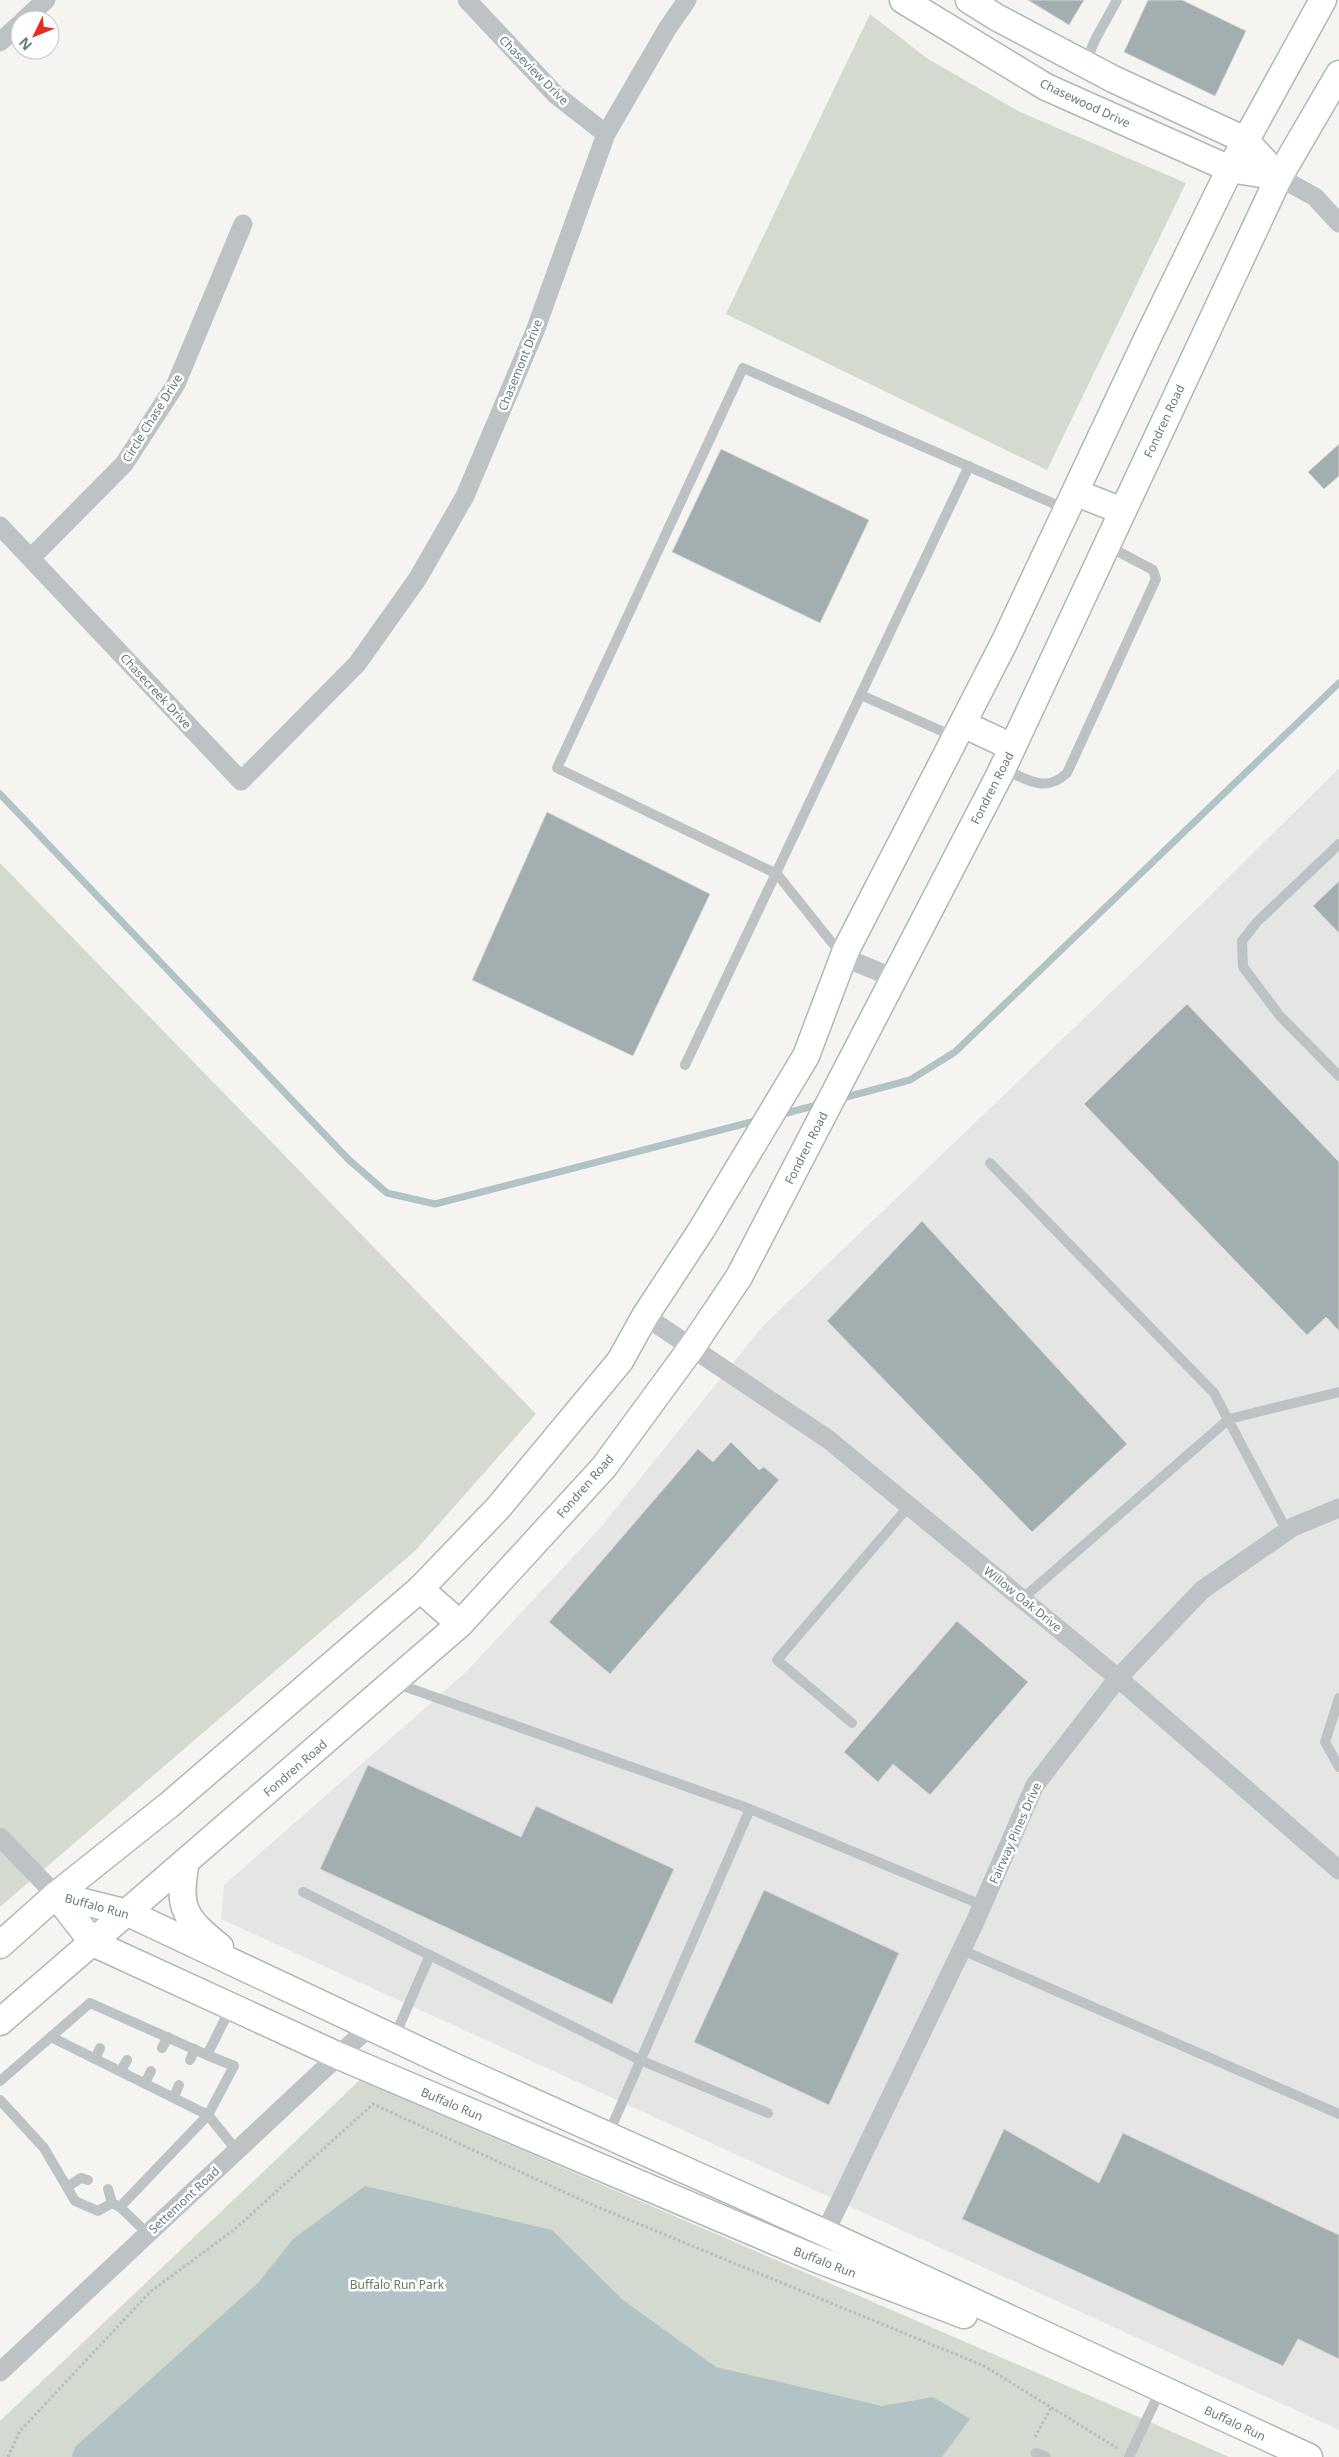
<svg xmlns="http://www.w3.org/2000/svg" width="1339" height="2457" font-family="'Noto Sans',sans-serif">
<rect width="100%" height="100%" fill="#f5f4f1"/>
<!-- built -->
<polygon fill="#e5e6e4" points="1339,768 1339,2430 221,1919 224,1885 465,1673 600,1528 763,1326 1148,957"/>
<!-- green -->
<g fill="#d5dad0">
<polygon points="870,14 928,59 1020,112 1186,183 1047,470 726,314"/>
<polygon points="0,863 536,1414 416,1550 0,1907"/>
<polygon points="360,2080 1132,2414 1229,2457 0,2457 0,2421"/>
</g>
<!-- water -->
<polygon fill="#b2c3c5" points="365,2186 552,2230 623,2300 716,2367 882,2406 933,2397 970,2419 942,2457 72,2457 75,2447 259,2282 293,2239"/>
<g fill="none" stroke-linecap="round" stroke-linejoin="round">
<!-- stream -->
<g stroke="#b2c3c5" stroke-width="7">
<polyline points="0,794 349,1160 387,1193 435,1204 759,1120"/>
<polyline points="839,1099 910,1080 955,1052 1339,683"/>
<polyline points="779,1115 821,1104"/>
</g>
</g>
<!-- building -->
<g fill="#a2aeb0" stroke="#d6d6d4">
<polygon points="1028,0 1084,0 1069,25"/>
<polygon points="1148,0 1182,0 1246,31 1215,96 1124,52"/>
<polygon points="1339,444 1339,476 1324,489 1308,472"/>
<polygon points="721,449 869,520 820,623 672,552"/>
<polygon points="547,812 710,894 633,1056 472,980"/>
<polygon points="1339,881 1339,933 1313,906"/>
<polygon points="1187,1004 1339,1162 1339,1331 1326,1317 1307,1335 1084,1104"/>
<polygon points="922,1221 1127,1444 1032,1532 827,1321"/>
<polygon points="731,1442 759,1470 764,1467 779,1480 610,1674 549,1622 698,1449 713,1462"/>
<polygon points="957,1621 1028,1682 930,1795 893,1764 878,1782 844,1752"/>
<polygon points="368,1765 521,1837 536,1806 674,1869 612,2004 320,1869"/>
<polygon points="764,1890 899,1953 829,2105 694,2042"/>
<polygon points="1004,2129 1099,2183 1123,2133 1339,2235 1339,2359 1298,2339 1283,2366 962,2219"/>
</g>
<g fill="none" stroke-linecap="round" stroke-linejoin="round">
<defs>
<g id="secondary">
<polyline points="903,0 1046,87 1230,169 1279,177"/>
<polyline points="969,0 996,17 1113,79 1245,140 1279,177"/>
<polyline points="1077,493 1122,511"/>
<polyline points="963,724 1012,747"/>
<polyline points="420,1589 460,1624"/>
<path d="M186,1862c-9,46 -2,56 34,85"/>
<polyline points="56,1895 128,1913 453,2066 825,2233 1309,2457"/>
<polyline points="56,1895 93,1943 339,2056 814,2258 964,2315"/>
<polyline points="0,1945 56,1895 169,1805 420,1589 498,1508 620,1361 645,1316 702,1229 806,1056 846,950 1004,643 1147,339 1230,169 1323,0"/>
<polyline points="0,2022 460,1624 604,1467 692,1347 739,1277 999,776 1279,177 1339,74"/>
</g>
</defs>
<!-- secondary casing -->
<use href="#secondary" stroke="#b0b7ba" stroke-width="29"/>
<!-- path -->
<g stroke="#b7bcbd" stroke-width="3" stroke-dasharray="2.5 2.5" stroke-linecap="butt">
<polyline points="1035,2437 1051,2408"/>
<polyline points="8,2457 20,2431 150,2292 235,2229 373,2104 588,2203 984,2366 1117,2448"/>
</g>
<!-- lane -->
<g stroke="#bdc3c5" stroke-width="10">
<polyline points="1085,64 1095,40 1117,0"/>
<polyline points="861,695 955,737"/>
<path d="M1003,769c24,10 42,25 64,4l89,-194 -3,-9 -45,-24"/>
<polyline points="1339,844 1257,922 1242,941 1243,967 1280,1016 1339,1076"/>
<polyline points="841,954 777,874 557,768 743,368 1066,509"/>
<polyline points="685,1065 969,466"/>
<polyline points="990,1163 1214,1393 1287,1531"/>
<polyline points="1022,1599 1229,1419 1339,1392"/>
<polyline points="395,1683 750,1809"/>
<polyline points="1339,1698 1325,1742 1339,1767"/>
<polyline points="852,1723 777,1660 909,1506"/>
<polyline points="303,1892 640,2060 768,2113"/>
<polyline points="962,1950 1339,2114"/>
<polyline points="51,2037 208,2115 120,2207 148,2234"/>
<polyline points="394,2038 430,1955"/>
<polyline points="162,2048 168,2037"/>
<polyline points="207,2055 234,2066 208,2115 237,2151"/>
<polyline points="95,2059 100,2048"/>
<polyline points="190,2060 195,2049"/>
<polyline points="121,2071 127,2060"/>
<polyline points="0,2081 90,2003 207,2055 231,2007"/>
<polyline points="145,2083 151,2071"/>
<polyline points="174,2097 179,2085"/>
<polyline points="0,2100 44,2148 75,2201 98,2211 112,2203 120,2207"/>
<polyline points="608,2135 750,1809 982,1905"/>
<polyline points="67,2187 81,2178 88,2180"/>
<polyline points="108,2189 112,2203"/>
<polyline points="1036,2453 1046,2457"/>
<polyline points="1129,2457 1161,2389"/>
</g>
<!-- street -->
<g stroke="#bdc3c5" stroke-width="19">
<polyline points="467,0 556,95 606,134"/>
<polyline points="24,20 46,0"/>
<polyline points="0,42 20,24"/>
<polyline points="1279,177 1315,197 1339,223"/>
<polyline points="0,526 241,781 357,664 418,578 465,496 535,331 606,134 667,29 687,0"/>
<polyline points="31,558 124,464 176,384 243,224"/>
<polyline points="843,957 894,978"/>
<polyline points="645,1316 829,1440 1118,1678 1339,1870"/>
<polyline points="0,1837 56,1895"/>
<polyline points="820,2243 974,1924 1035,1785 1118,1678 1202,1590 1293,1527 1339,1508"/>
<polyline points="0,2372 369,2027"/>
</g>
<!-- secondary -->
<use href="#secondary" stroke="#fff" stroke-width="26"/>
</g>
<g text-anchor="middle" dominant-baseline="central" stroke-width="5" stroke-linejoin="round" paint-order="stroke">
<!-- street labels -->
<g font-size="12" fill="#637a82" stroke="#fff">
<text transform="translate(534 70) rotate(45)">Chaseview Drive</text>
<text transform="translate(1085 103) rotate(25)">Chasewood Drive</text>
<text transform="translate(520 365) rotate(-68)">Chasemont Drive</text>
<text transform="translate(152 418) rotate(-58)">Circle Chase Drive</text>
<text transform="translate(1164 421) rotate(-65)">Fondren Road</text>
<text transform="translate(156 691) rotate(47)">Chasecreek Drive</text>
<text transform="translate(992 788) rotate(-63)">Fondren Road</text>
<text transform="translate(806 1148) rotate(-63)">Fondren Road</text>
<text transform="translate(585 1486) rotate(-49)">Fondren Road</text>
<text transform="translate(1023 1599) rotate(39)">Willow Oak Drive</text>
<text transform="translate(295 1768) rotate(-41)">Fondren Road</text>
<text transform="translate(1015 1833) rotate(-66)">Fairway Pines Drive</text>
<text transform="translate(97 1906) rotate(15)">Buffalo Run</text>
<text transform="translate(452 2104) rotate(23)">Buffalo Run</text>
<text transform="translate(184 2200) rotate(-43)">Settemont Road</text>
<text transform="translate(825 2262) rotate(21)">Buffalo Run</text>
<text transform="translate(1235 2423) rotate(25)">Buffalo Run</text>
</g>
<!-- park labels -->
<g font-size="12" fill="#6b7962" stroke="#fff">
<text x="397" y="2284">Buffalo Run Park</text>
</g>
</g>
<!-- north arrow -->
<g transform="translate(35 35) rotate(227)"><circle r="24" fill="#ffffff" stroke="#c1cacd"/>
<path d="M0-4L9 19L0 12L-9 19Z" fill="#e52c21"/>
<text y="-8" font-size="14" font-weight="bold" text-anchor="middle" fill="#637a82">N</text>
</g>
</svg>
